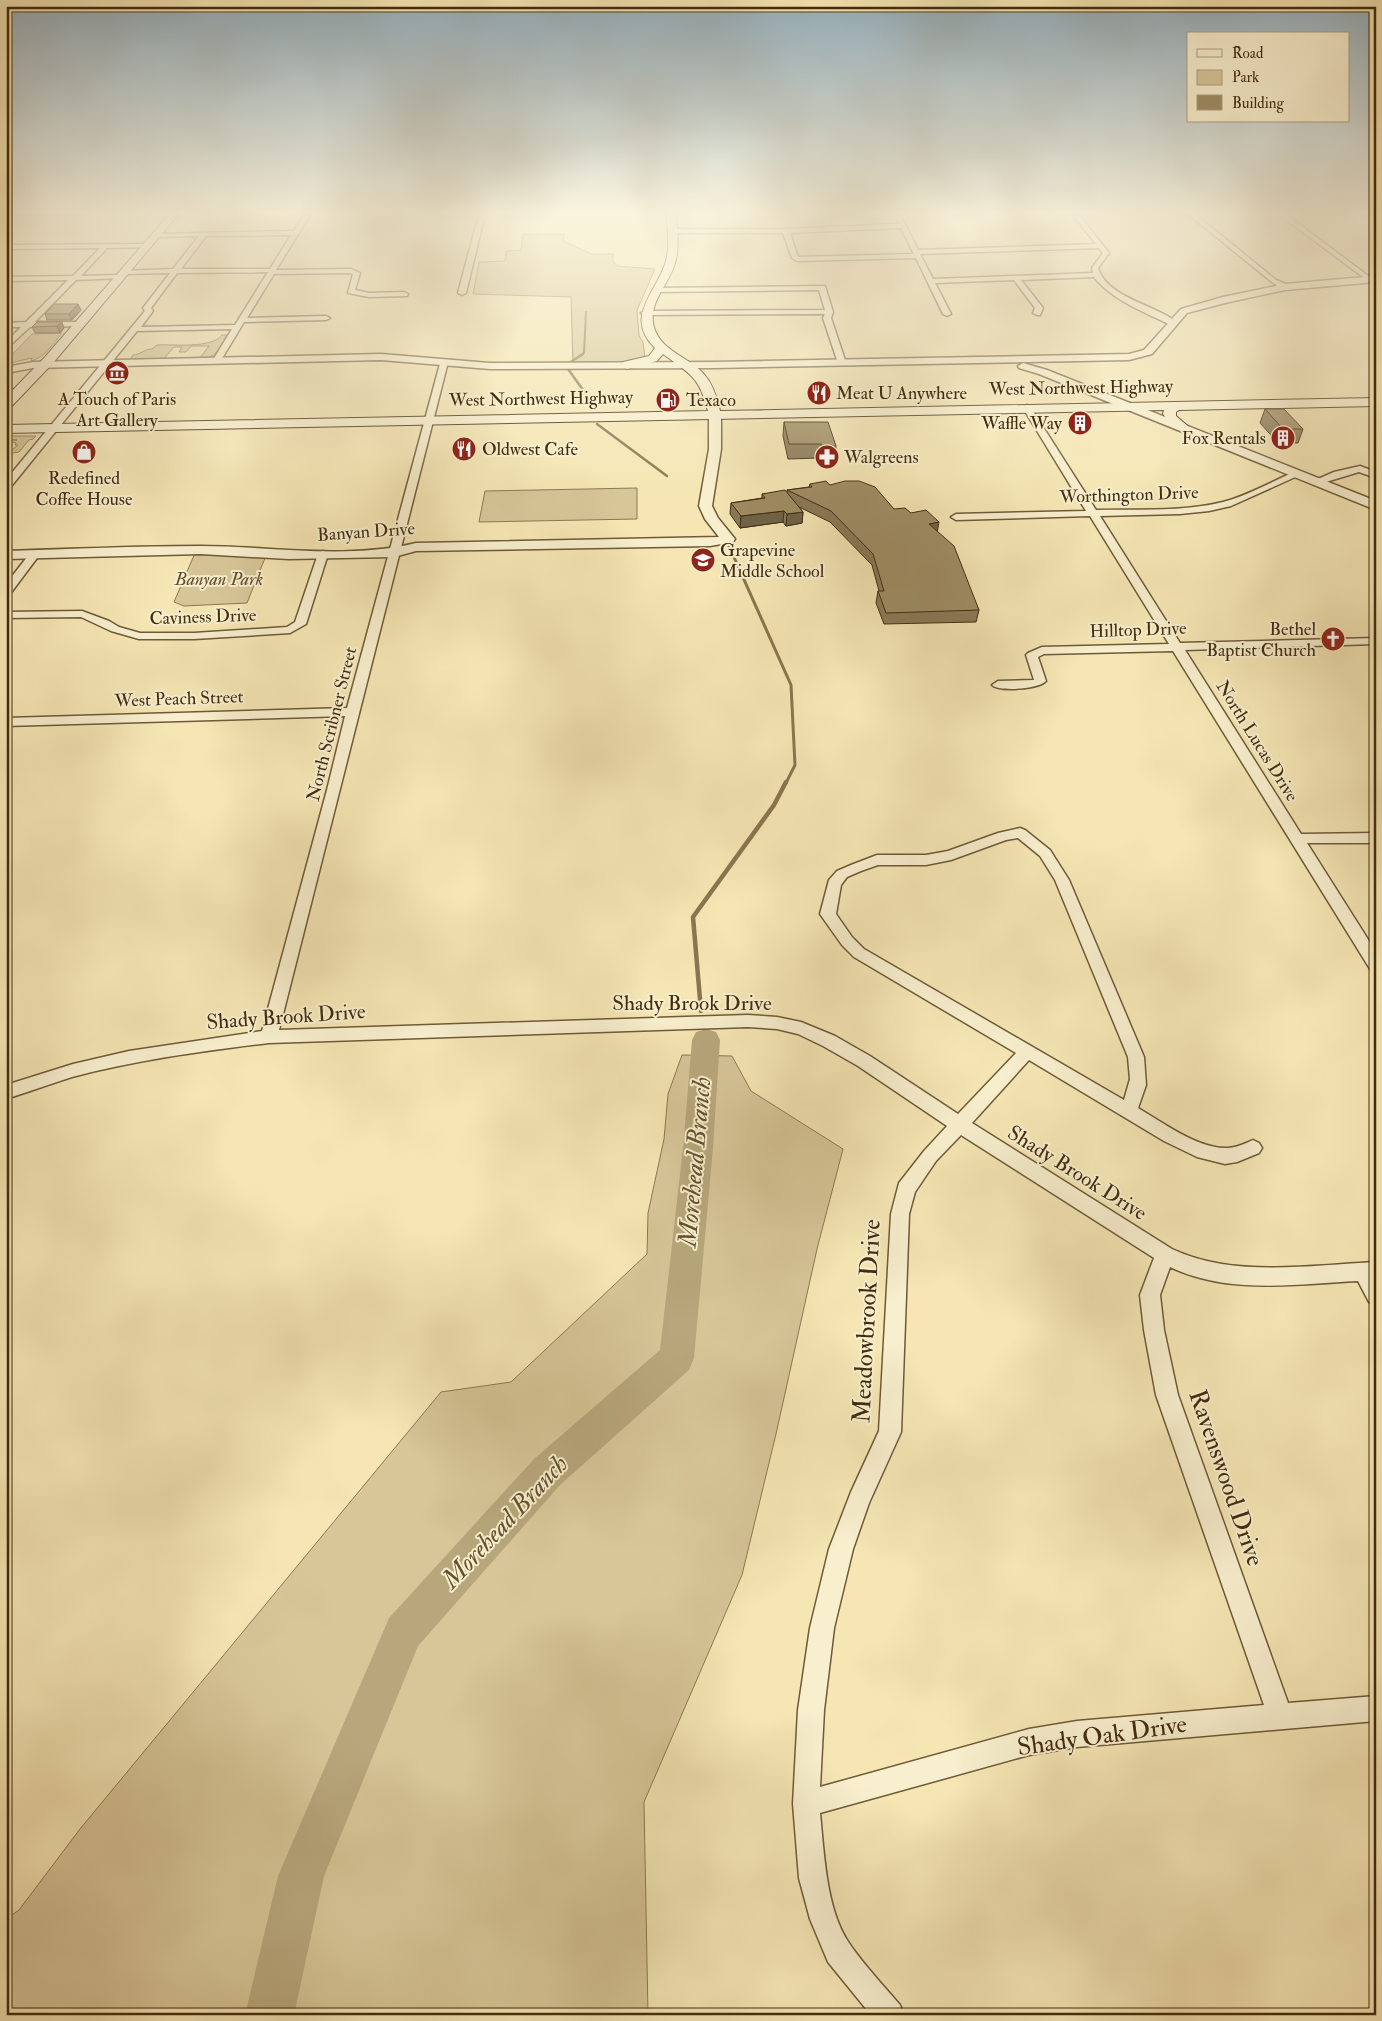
<svg xmlns="http://www.w3.org/2000/svg" width="1382" height="2021" font-family="'IM FELL Double Pica',serif">
<rect width="100%" height="100%" fill="#f5e6b4"/>
<filter id="stains"><feTurbulence type="fractalNoise" baseFrequency=".004" numOctaves="4"/><feColorMatrix values="0 0 0 0 .2 0 0 0 0 .09 0 0 0 0 .02 0 0 0 .5 -.17"/></filter>
<radialGradient id="worn" r=".72"><stop offset=".6" stop-color="#630" stop-opacity="0"/><stop offset="1" stop-color="#630" stop-opacity=".3"/></radialGradient>
<!-- green -->
<g fill="#d7c698" stroke="#8c7954">
<polygon points="523,234 564,234 563,241 592,254 613,254 613,261 617,266 655,269 637,310 639,336 643,342 645,359 638,362 573,364 571,297 473,294 479,262 505,261 506,251 521,250"/>
<path d="M62,333c-9,11 -18,25 -31,28l1,-3 -26,6v-3l26,-27z"/>
<path d="M222,335h5c-8,14 -10,23 -28,24l10,-13h-18l-5,6h-7l3,-5h-8l-11,13 -34,1 4,-6c7,0 11,-6 19,-6l5,-4c17,-1 54,4 65,-10z"/>
<polygon points="12,436 36,436 33,439 29,440 19,452 7,454 18,445 15,445 16,443 6,440 17,440 6,439"/>
<polygon points="637,488 637,519 479,522 485,491"/>
<polygon points="195,553 265,558 247,603 184,606 174,602"/>
<polygon points="682,1055 732,1056 751,1091 843,1149 817,1249 776,1434 742,1575 644,1802 648,2015 6,2015 6,1919 19,1910 80,1829 441,1392 511,1382 647,1254 648,1213 664,1139 668,1094"/>
</g>
<g fill="none" stroke-linecap="round" stroke-linejoin="round">
<!-- stream-far3 -->
<polyline stroke="#897650" stroke-width="2" points="581,355 584,353 586,312"/>
<!-- stream-far2 -->
<g stroke="#897650" stroke-width="2.5">
<polyline points="569,363 583,354"/>
<polyline points="568,369 596,408"/>
<polyline points="597,424 667,476"/>
</g>
<!-- stream-far1 -->
<polyline stroke="#897650" stroke-width="3" points="729,546 791,685 795,765 786,783"/>
<!-- stream -->
<polyline stroke="#897650" stroke-width="4.5" points="701,1011 693,917 774,805 786,782"/>
<!-- river -->
<polygon fill="#b8a77c" fill-rule="evenodd" points="706,1029 716,1032 720,1040 713,1148 694,1358 689,1370 560,1485 418,1646 324,1876 294,2015 245,2015 278,1876 389,1618 534,1459 660,1350 683,1148 692,1040 696,1032"/>
<defs>
<g id="minor">
<polygon points="168,210 165,212 6,215 6,211"/>
<path d="M307,210h6l-37,60 75,-1 9,4 -5,17 14,3 35,-1 4,2 -1,2 -38,1 -21,-4 5,-19 -3,-1 -76,1 -27,44 79,-2 4,2 -4,2 -82,2 -23,38 -4,2 -4,-2 19,-31 -95,2 -128,158 -3,1v-10l139,-169 -2,-3 27,-35 -46,1 -2,-1v-2l51,-2 26,-33 -41,1 -3,-2 1,-1 138,-3zM291,235l-21,34h-89l25,-33zM268,272l-33,53 -94,2 12,-16 -2,-3 26,-35z"/>
<polygon points="480,210 486,210 466,293 462,295 458,293"/>
<path d="M892,210h6l20,40 178,-6 -27,-34h6l34,43 -11,15c9,30 58,37 80,55l-7,2c-25,-12 -59,-25 -77,-48l-73,3 22,28 -3,7h-3l-4,-2 2,-5 -21,-28 -79,3 16,31 -4,2 -4,-2 -27,-56 -119,3 -5,-3 -9,-25h-111l-3,-2 3,-2h114l113,-5zM901,228l13,26 -116,3 -8,-24zM1099,248l4,5 -11,15 1,5 -160,6 -13,-25z"/>
<polygon points="1183,210 1190,210 1276,280 1288,285 1288,289 1282,289 1272,282"/>
<polygon points="1273,210 1280,210 1371,278 1371,280 1367,280"/>
<polygon points="1359,210 1367,210 1376,216 1376,221"/>
<polygon points="148,244 150,245 150,247 107,248 81,276 120,275 124,277 122,278 76,280 35,322 83,322 83,326 30,327 6,349 6,342 21,327 6,327 6,323 26,322 68,280 6,281 6,277 73,276 100,248 6,249 6,245"/>
<polygon points="825,286 833,312 831,318 846,363 842,365 838,363 823,318 825,314 645,315 641,313 645,311 825,310 819,290 658,292 654,290 658,288"/>
<path d="M441,360l7,2 -169,668 469,-15 29,2 24,5 34,14 35,20 88,58 58,-61 -162,-96 -12,-12 -22,-31 9,-34 8,-9 14,-6 26,-10h49l22,-4 50,-18 22,-5 5,2 25,20 19,30 75,177 2,28 -8,23c24,14 60,41 89,40 9,0 17,-4 26,-8l6,3 3,5 -3,5 -22,9 -12,2 -28,-7 -33,-16 -135,-81 -57,63 200,126c62,29 137,16 204,13v43l-7,-3 -11,-21c-61,3 -130,14 -188,-14l-10,28 4,35 14,65 110,308 88,-7v25l-299,26 -48,8 -209,58c4,39 6,97 29,130 15,22 34,42 51,62l4,10h-33l-43,-53 -18,-43 -11,-41 -6,-74 5,-94 12,-82 19,-79 22,-57 28,-61 12,-217 8,-31 25,-32 23,-25 -89,-60 -35,-20 -25,-12 -21,-5 -29,-2 -479,16c-66,8 -132,17 -197,34 -22,7 -44,15 -66,22v-14l67,-21 56,-13 133,-20 65,-241 18,-74 -339,10v-8l341,-10zM1018,838l22,18 15,24 73,177 2,22 -6,21 -260,-151 -12,-12 -16,-23 5,-29 6,-8 14,-6 17,-6h48l25,-5 55,-20zM961,1135l193,123 -14,37 4,35 12,65 108,310 -187,16 -48,8 -209,58 4,-77 10,-82 19,-79 16,-46 32,-71 8,-218 6,-22 21,-31z"/>
<path d="M1027,405l4,3 65,102c42,-1 86,2 127,-8 24,-6 48,-20 71,-30l3,-1 5,3 -71,32 -22,5 -29,3 -80,2 80,127 196,-5v6l-191,6 116,184 75,-1v10h-69l69,109v19l-6,-2 -197,-318 -129,3 -6,3 8,24c-7,8 -47,11 -54,4l6,-4 36,-1 -8,-25 2,-2 14,-6 127,-3 -79,-128 -134,4 -5,-3 5,-3 130,-3 -63,-103z"/>
<polygon points="1360,466 1376,472 1376,478 1359,472 1316,485 1311,482 1334,472"/>
<polygon points="35,551 40,554 10,594 6,595 6,584 31,552"/>
<polygon points="323,551 328,554 306,624 290,633 194,639 139,639 111,631 81,617 6,618 6,612 82,611 109,621 119,627 140,633 194,633 287,627 295,622 318,554"/>
</g>
<g id="tertiary">
<polygon points="1376,276 1376,282 1285,290 1225,303 1187,313 1152,354 1129,360 714,368 490,369 381,360 33,368 6,373 6,367 33,362 381,354 490,363 714,362 1129,354 1144,350 1181,309 1223,297 1285,284"/>
<polygon points="1023,363 1047,370 1376,501 1376,510 1039,374 1019,368 1018,366"/>
<path d="M715,412l6,3v34l-9,57 6,12 17,21 -2,3 -23,4 -294,5 -22,6 -105,2 -88,-5 -195,5v-8c65,-2 130,-5 194,-5 70,0 148,14 216,-3l303,-6 -14,-18 -6,-13 10,-57v-34z"/>
</g>
<g id="secondary">
<polygon points="173,210 182,210 53,363 10,408 6,409 6,397 45,357"/>
<path d="M666,210h9c2,17 5,37 0,53 -6,22 -28,40 -21,64 6,23 34,30 49,46 10,11 14,24 17,38l656,-13v8l-197,4 -3,2v4l14,12 -7,4 -12,-7 -8,-11 1,-4 -1158,23v-8l702,-14c-9,-35 -18,-37 -45,-57l-6,7 -30,8 -6,-4 2,-3 26,-6 6,-8c-31,-30 0,-54 10,-84 6,-17 2,-36 1,-54z"/>
</g>
</defs>
<!-- minor casing -->
<use href="#minor" stroke="#6f5a38" stroke-width="3"/>
<!-- tertiary casing -->
<use href="#tertiary" stroke="#6f5a38" stroke-width="3"/>
<!-- secondary casing -->
<use href="#secondary" stroke="#422c0f" stroke-width="2"/>
<!-- minor -->
<use href="#minor" fill="#f8efce" fill-rule="evenodd"/>
<!-- tertiary -->
<use href="#tertiary" fill="#f8efce" fill-rule="evenodd"/>
<!-- secondary -->
<use href="#secondary" fill="#f8efce" fill-rule="evenodd"/>
</g>
<!-- wall -->
<g fill="#897957" stroke="#422c0f">
<polygon points="81,310 72,320 47,320 45,314"/>
<polygon points="37,322 64,328 60,333 35,333 32,327"/>
<polygon points="1265,409 1303,429 1298,443 1278,443 1260,423"/>
<polygon points="784,422 836,446 835,461 821,461 820,458 788,459 783,436"/>
<polygon points="810,484 830,485 894,509 937,531 979,610 976,622 884,624 876,603 878,591 879,591 872,565 830,522 799,507 803,512 802,523 786,526 783,522 740,528 730,514 731,503 762,498 762,494 787,493 787,490 809,487"/>
</g>
<!-- shaded-wall -->
<g fill="#6f6347" stroke="#422c0f">
<polygon points="78,304 81,310 72,320 69,314"/>
<polygon points="62,322 64,328 60,333 57,326"/>
<polygon points="7,431 11,442 6,448 6,432"/>
<polygon points="784,511 783,522 740,528 741,516"/>
<polygon points="803,512 802,523 786,526 787,514"/>
<polygon points="939,522 937,533 929,524"/>
</g>
<!-- building -->
<g fill="#9f8d65" stroke="#422c0f">
<polygon points="54,304 78,304 69,314 45,314"/>
<polygon points="37,322 62,322 57,326 32,327"/>
<polygon points="1265,409 1284,409 1303,429 1283,429"/>
<polygon points="784,422 828,422 836,446 822,447 821,444 789,444"/>
<polygon points="826,481 830,485 845,481 859,481 875,487 894,509 905,508 911,513 926,510 939,522 929,524 954,546 979,610 886,613 878,591 884,591 873,554 831,511 787,490 812,487 810,484"/>
<polygon points="785,490 803,512 787,514 784,511 741,516 731,503 765,498 762,494"/>
</g>
<!-- sky -->
<linearGradient id="sky" x2="0" y2="1"><stop stop-color="#95afbd"/><stop offset="0.43" stop-color="#faf4dd"/><stop offset="1" stop-color="#faf4dd" stop-opacity="0"/></linearGradient>
<rect width="1382" height="493" fill="url(#sky)"/>
<!-- icons -->
<defs>
<symbol id="museum-disc" viewBox="-11 -11 22 22"><circle r="9.5" fill="#8f2418" stroke="#f8efce"/><path d="M0-6L6-3V-2H-6V-3ZM-5-1h2V3h-2ZM-1-1h2V3h-2ZM3-1h2V3H3ZM-6 4H6V6H-6Z" fill="#fff"/></symbol>
<symbol id="restaurant-disc" viewBox="-11 -11 22 22"><circle r="9.5" fill="#8f2418" stroke="#f8efce"/><path d="M-5-6h1v4h1v-4h1v4h1v-4h1v5L-1.5 .5V6h-2V.5L-5-1ZM5-6V6H3V1.5H1.5Q1.5-4 5-6Z" fill="#fff"/></symbol>
<symbol id="fuel-disc" viewBox="-11 -11 22 22"><circle r="9.5" fill="#8f2418" stroke="#f8efce"/><path d="M-5.5-6h7V0h2V4h1.3V-2.5L3-4.5l.8-.8L6-3V5H2.5V1h-1V6h-7ZM-4.2-4.7v3.2H.2V-4.7Z" fill="#fff"/></symbol>
<symbol id="building-disc" viewBox="-11 -11 22 22"><circle r="9.5" fill="#8f2418" stroke="#f8efce"/><path d="M-4-6H4V6H1V3H-1V6H-4ZM-2.5-4.3h1.7v1.8h-1.7ZM.8-4.3h1.7v1.8H.8ZM-2.5-1h1.7V.8h-1.7ZM.8-1h1.7V.8H.8Z" fill="#fff"/></symbol>
<symbol id="shop-disc" viewBox="-11 -11 22 22"><circle r="9.5" fill="#8f2418" stroke="#f8efce"/><path d="M-5-2.5h2.3a2.7 3.5 0 0 1 5.4 0H5L5.5 6h-11ZM-1.5-2.5h3a1.5 2.3 0 0 0-3 0Z" fill="#fff"/></symbol>
<symbol id="pharmacy-disc" viewBox="-11 -11 22 22"><circle r="9.5" fill="#8f2418" stroke="#f8efce"/><path d="M-2-6h4v4h4v4h-4v4h-4v-4h-4v-4h4Z" fill="#fff"/></symbol>
<symbol id="school-disc" viewBox="-11 -11 22 22"><circle r="9.5" fill="#8f2418" stroke="#f8efce"/><path d="M0-5L7-2L0 1L-7-2ZM-4 1L0 2.5L4 1V4Q0 6-4 4Z" fill="#fff"/></symbol>
<symbol id="church-disc" viewBox="-11 -11 22 22"><circle r="9.5" fill="#8f2418" stroke="#f8efce"/><path d="M-1.2-6h2.4v3.5h3.3v2.4h-3.3V6h-2.4V-.1h-3.3v-2.4h3.3Z" fill="#fff"/></symbol>
</defs>
<g fill-rule="evenodd">
<use href="#museum-disc" x="103" y="359" width="28" height="28"/>
<use href="#restaurant-disc" x="805" y="379" width="28" height="28"/>
<use href="#fuel-disc" x="654" y="386" width="28" height="28"/>
<use href="#building-disc" x="1066" y="409" width="28" height="28"/>
<use href="#building-disc" x="1269" y="424" width="28" height="28"/>
<use href="#restaurant-disc" x="450" y="435" width="28" height="28"/>
<use href="#shop-disc" x="70" y="438" width="28" height="28"/>
<use href="#pharmacy-disc" x="813" y="443" width="28" height="28"/>
<use href="#school-disc" x="689" y="546" width="28" height="28"/>
<use href="#church-disc" x="1319" y="625" width="28" height="28"/>
</g>
<g text-anchor="middle" dominant-baseline="central" stroke-width="4" stroke-linejoin="round" paint-order="stroke">
<!-- far-street labels -->
<g font-size="18" fill="#422c0f" stroke="#f8efce">
<text transform="translate(1081 388) rotate(-1)">West Northwest Highway</text>
<text transform="translate(541 399) rotate(-1)">West Northwest Highway</text>
<text transform="translate(1129 495) rotate(-2)">Worthington Drive</text>
<text transform="translate(366 532) rotate(-4)">Banyan Drive</text>
<text transform="translate(203 617) rotate(-2)">Caviness Drive</text>
<text transform="translate(1138 630) rotate(-2)">Hilltop Drive</text>
<text transform="translate(179 699) rotate(-2)">West Peach Street</text>
<text transform="translate(332 724) rotate(-76)">North Scribner Street</text>
<text transform="translate(1257 741) rotate(58)">North Lucas Drive</text>
</g>
<!-- far-poi labels -->
<g font-size="18" fill="#422c0f" stroke="#f8efce" text-anchor="start">
<text x="836" y="393">Meat U Anywhere</text>
<text x="117" y="399" text-anchor="middle">A Touch of Paris<tspan x="117" dy="21">Art Gallery</tspan></text>
<text x="686" y="400">Texaco</text>
<text x="1062" y="423" text-anchor="end">Waffle Way</text>
<text x="1266" y="438" text-anchor="end">Fox Rentals</text>
<text x="482" y="449">Oldwest Cafe</text>
<text x="844" y="457">Walgreens</text>
<text x="84" y="478" text-anchor="middle">Redefined<tspan x="84" dy="21">Coffee House</tspan></text>
<text x="720" y="550">Grapevine<tspan x="720" dy="21">Middle School</tspan></text>
<text x="1316" y="629" text-anchor="end">Bethel<tspan x="1316" dy="21">Baptist Church</tspan></text>
</g>
<!-- far-park labels -->
<g font-size="18" font-style="italic" fill="#604b2a" stroke="#f8efce">
<text x="219" y="579">Banyan Park</text>
</g>
<!-- street labels -->
<g font-size="21" fill="#422c0f" stroke="#f8efce">
<text x="692" y="1003">Shady Brook Drive</text>
<text transform="translate(286 1017) rotate(-4)">Shady Brook Drive</text>
<text transform="translate(1077 1173) rotate(32)">Shady Brook Drive</text>
</g>
<!-- near-street labels -->
<g font-size="25" fill="#422c0f" stroke="#f8efce">
<text transform="translate(867 1321) rotate(-87)">Meadowbrook Drive</text>
<text transform="translate(1226 1478) rotate(71)">Ravenswood Drive</text>
<text transform="translate(1102 1736) rotate(-8)">Shady Oak Drive</text>
</g>
<!-- near-water labels -->
<g font-size="26" font-style="italic" fill="#655130" stroke="#f8efce">
<text transform="translate(695 1162) rotate(-85)">Morehead Branch</text>
<text transform="translate(505 1522) rotate(-47)">Morehead Branch</text>
</g>
</g>
<!-- margin -->
<rect width="1382" height="2021" fill="none" stroke="#f5e6b4" stroke-width="25"/>
<rect x="8" y="8" width="1367" height="2006" fill="none" stroke="#422c0f" stroke-width="2.5"/>
<rect x="12" y="12" width="1357" height="1996" fill="none" stroke="#422c0f"/>
<!-- legend -->
<rect x="1187" y="32" width="162" height="90" fill="#f8efce" stroke="#afa182"/>
<rect x="1197" y="49" width="25" height="8" fill="#f8efce" stroke="#afa182"/>
<text x="1232" y="58" font-size="15" fill="#422c0f">Road</text>
<rect x="1197" y="70" width="25" height="15" fill="#d7c698" stroke="#afa182"/>
<text x="1232" y="82" font-size="15" fill="#422c0f">Park</text>
<rect x="1197" y="95" width="25" height="15" fill="#9f8d65" stroke="#afa182"/>
<text x="1232" y="108" font-size="15" fill="#422c0f">Building</text>
<rect width="100%" height="100%" filter="url(#stains)"/>
<rect width="100%" height="100%" fill="url(#worn)"/>
</svg>
